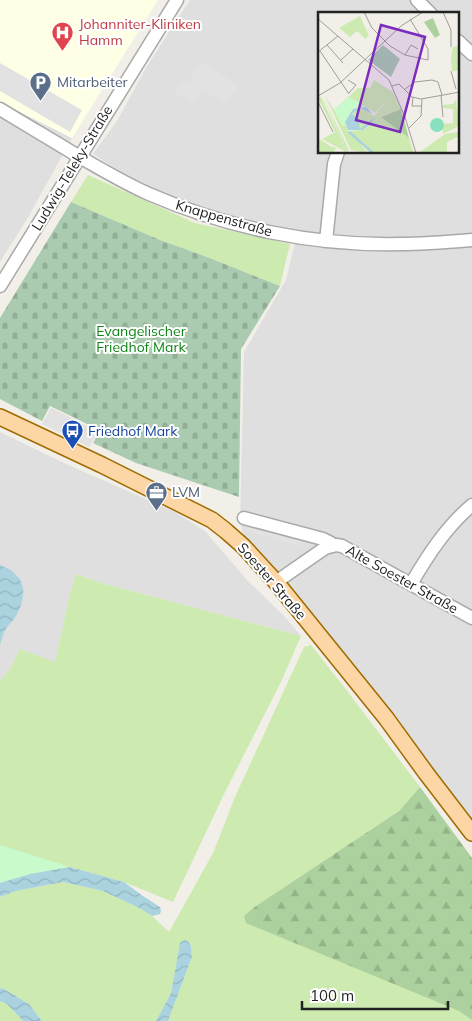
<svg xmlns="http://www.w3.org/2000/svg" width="472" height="1021" font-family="Mulish,sans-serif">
<defs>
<pattern id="forest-firs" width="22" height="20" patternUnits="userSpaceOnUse" patternTransform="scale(1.25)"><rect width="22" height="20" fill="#add19e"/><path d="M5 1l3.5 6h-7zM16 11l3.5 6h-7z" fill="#95b388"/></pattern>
<pattern id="cemetery-stones" width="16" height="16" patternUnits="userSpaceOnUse" patternTransform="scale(1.25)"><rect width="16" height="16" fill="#aacbaf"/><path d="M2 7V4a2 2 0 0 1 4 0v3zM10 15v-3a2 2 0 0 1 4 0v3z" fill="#92ae96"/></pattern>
<pattern id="water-waves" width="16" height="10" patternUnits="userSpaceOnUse" patternTransform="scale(1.25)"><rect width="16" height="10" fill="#aad3df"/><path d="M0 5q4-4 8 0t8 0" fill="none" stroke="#92b5bf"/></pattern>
</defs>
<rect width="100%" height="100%" fill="#f2efe9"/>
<!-- residential -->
<g fill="#e0dfdf" fill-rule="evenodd">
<path d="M190,0h282v823l-228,-285 -4,-16 4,-170 42,-72 9,-37 -99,-22 -103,-67 24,-33 30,-55zM320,14h138v138h-138z"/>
<polygon points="0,102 72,138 27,219 0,262"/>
<polygon points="0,432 64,463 173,511 205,531 247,580 285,617 301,636 98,582 76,574 70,594 55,663 20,649 10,669 0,681"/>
</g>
<!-- education -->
<polygon fill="#ffffe5" points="0,0 158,0 72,138 0,102"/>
<!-- grass -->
<g fill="#cdebb0">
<polygon points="88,175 195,223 290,244 280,286 207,257 160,240 71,202"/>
<polygon points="76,574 98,582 301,636 281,682 226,790 173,902 124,882 70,867 30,874 0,883 0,681 10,669 20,649 55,662 70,594"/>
<polygon points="311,645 351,696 420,787 399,811 256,906 460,1011 472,1020 472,1021 168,1021 192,957 191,946 188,941 179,949 178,956 171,993 156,1021 42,1021 29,1004 4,989 0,988 0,897 16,891 63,882 103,891 139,908 152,916 169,932 213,853 235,797 304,647"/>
<polygon points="0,1001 7,1004 23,1021 0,1021"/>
</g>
<!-- forest -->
<polygon fill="url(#forest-firs)" points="420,787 472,858 472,1020 459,1011 246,923 244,916 256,906 399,811"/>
<!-- cemetery -->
<polygon fill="url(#cemetery-stones)" points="71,202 160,240 207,257 280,286 241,349 239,497 136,463 93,443 100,430 50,406 42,421 0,399 0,318"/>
<!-- park -->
<polygon fill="#c8facc" points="0,845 70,867 30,874 0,883"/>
<!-- parking -->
<g fill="#e2e2e2">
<polygon points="202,61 238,86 226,104 204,91 195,104 174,92 181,80 187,83"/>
<polygon points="0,63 82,110 70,132 0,91"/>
<polygon points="51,408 98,431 89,447 42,424"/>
<polygon points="247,511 304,525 302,547 245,530"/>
</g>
<!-- water -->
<g fill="url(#water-waves)">
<path d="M0,565c5,2 10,4 14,8 14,11 10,29 2,43 -3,5 -7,8 -10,13 -3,4 -4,10 -6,15z"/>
<polygon points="70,867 124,882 143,896 160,907 161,911 160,914 152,916 139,908 103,891 63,882 16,891 0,897 0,883 30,874"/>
<polygon points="184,940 188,941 191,946 192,957 168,1021 156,1021 171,993 180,943"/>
<polygon points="0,988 4,989 29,1004 42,1021 23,1021 7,1004 0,1001"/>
</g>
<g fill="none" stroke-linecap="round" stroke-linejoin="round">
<defs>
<g id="minor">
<polyline points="417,0 431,14"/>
<polyline points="458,41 472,54"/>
<path d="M0,109c26,16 52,31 78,47 23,13 46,27 71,38 78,34 165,52 251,50 24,0 48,-2 72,-4"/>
<polyline points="326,241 334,164 338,152"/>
<polyline points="0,286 177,0"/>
<polyline points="244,518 323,539 331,543 332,546"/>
<polyline points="276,582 325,548 336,545 342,546 472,618"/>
<path d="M411,584c17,-29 35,-57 61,-79"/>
</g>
<polyline id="major" points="0,417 102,465 212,520 226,531 243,546 276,582 386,718 426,773 472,833"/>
</defs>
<!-- minor casing -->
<use href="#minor" stroke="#a9a9a9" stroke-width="15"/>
<!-- major casing -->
<use href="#major" stroke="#a06b00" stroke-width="18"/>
<!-- minor -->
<use href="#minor" stroke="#fff" stroke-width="12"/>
<!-- major -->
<use href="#major" stroke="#fcd6a4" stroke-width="15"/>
</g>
<!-- icons -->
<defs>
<symbol id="hospital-pin" viewBox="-11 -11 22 30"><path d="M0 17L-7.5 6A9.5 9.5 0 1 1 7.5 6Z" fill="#e0444e" stroke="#fff"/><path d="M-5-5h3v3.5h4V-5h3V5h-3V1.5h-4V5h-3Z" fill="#fff"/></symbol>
<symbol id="parking-pin" viewBox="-11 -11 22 30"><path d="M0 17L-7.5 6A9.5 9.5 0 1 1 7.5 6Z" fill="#5c6f8a" stroke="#fff"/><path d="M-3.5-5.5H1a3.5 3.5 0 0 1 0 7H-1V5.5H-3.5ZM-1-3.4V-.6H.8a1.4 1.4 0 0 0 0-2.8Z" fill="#fff"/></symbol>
<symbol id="bus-pin" viewBox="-11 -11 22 30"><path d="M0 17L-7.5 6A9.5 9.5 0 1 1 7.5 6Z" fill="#1a4fb4" stroke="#fff"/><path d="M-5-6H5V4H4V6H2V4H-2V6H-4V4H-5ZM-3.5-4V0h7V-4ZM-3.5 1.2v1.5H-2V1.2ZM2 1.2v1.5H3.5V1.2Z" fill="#fff"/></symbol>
<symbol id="office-pin" viewBox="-11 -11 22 30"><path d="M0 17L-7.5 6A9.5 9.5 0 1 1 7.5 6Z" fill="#5c6f8a" stroke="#fff"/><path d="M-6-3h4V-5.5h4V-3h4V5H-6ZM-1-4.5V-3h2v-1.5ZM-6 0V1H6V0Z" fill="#fff"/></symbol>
</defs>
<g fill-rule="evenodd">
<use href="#hospital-pin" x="50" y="20" width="25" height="34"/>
<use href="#parking-pin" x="28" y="70" width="25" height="34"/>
<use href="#bus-pin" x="60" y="418" width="25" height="34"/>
<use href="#office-pin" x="144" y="480" width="25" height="34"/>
</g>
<g text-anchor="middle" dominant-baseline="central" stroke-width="4" stroke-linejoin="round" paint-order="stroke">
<!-- health labels -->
<g font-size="14" fill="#be3a42" stroke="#fff" text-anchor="start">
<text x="79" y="24">Johanniter-Kliniken<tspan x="79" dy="16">Hamm</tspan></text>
</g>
<!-- service labels -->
<g font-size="14" fill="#4e5e75" stroke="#fff" text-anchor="start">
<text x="57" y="82">Mitarbeiter</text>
<text x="172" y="492">LVM</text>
</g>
<!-- street labels -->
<g font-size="14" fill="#222" stroke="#fff">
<text transform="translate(72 168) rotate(-59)">Ludwig-Teleky-Straße</text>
<text transform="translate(224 218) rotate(16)">Knappenstraße</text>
<text transform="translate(402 579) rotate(29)">Alte Soester Straße</text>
<text transform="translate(272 581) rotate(49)">Soester Straße</text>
</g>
<!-- park labels -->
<g font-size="14" fill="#0c8416" stroke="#fff">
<text x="141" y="331">Evangelischer<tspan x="141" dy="16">Friedhof Mark</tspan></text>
</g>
<!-- transit labels -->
<g font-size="14" fill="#164399" stroke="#fff" text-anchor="start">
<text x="88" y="431">Friedhof Mark</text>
</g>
</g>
<!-- overview -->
<g transform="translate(318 12)">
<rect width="141" height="141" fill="#f2efe9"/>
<path d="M42,4l9,20 -4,3 -8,-8 -7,6 -11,-9zM140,34l1,25h-7l-1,-15 2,-9zM56,68l19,12 8,17 -19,7 27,22 5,15h-45l-14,-18 12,18 -16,-3 -27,-56 10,16 24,-22h12zM71,86l-15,18 -9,-7 -11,1 -2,4 7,5 1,10 8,-3 6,-9 -6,10 -5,3 -14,1 -7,-11 3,2 8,-13 13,-2 9,6zM4,83l27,55 -2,1zM138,87l3,27 -16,8 -1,-10 11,-1v-14l-10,-1v-3l10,-1zM141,120v4l-12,6v11l-27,-1 25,-18zM0,126l12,8 6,2 -3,5h-15z" fill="#cdebb0" fill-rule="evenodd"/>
<path d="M115,6l7,17 -5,3 -11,-16zM83,97l8,29 -28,-21z" fill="#add19e"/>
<path d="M65,33l17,14 -9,18 -23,-17z" fill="#aacbaf"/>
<path d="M31,85l17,10 -13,2 -10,18 -9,-17z" fill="#c8facc"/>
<path d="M3,85l27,56 -26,-14 13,-7 -17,-34z" fill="#cdebb0"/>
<path d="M112 113a7 7 0 1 1 14 0a7 7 0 1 1-14 0Z" fill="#88e0be"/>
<path d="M48,95l7,7 -13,-6 -8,6 7,5 1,10 15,-12 -4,7 -8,6h-15l-3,-8 8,-13z" fill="#aad3df"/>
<path fill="none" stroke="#aad3df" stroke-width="2.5" d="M31,120l24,21"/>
<path fill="none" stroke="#9f9d99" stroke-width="1" d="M46,0l8,16 18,18 15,9 23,5v-11l-18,-30M125,0l8,18v17M0,7l71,61 16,37 11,36M9,33l16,18M2,39l29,43M0,40l20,-16M87,43l6,-10 7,4M23,48l12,-11M133,59l5,18M30,68l8,5 -7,8M74,74l7,-2 13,13 9,2 39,-7M87,77l10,-7 17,-2 6,2 4,13M123,83l2,22M0,84l22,-13 61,-57 22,-14M95,85l-1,9h10M0,90l15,30M91,116l12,-12 1,-17"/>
<path fill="#7b2cbf" fill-opacity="0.15" stroke="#7b2cbf" stroke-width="2.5" d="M63,13l44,12 -25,95 -44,-12z"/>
<rect width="141" height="141" fill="none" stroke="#222" stroke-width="2.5"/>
</g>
<!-- scale -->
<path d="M302 1001v8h146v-8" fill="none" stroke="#222222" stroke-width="2.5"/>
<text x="310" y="1001" font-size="15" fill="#222222" stroke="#ffffff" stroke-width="4" paint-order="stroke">100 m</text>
</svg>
